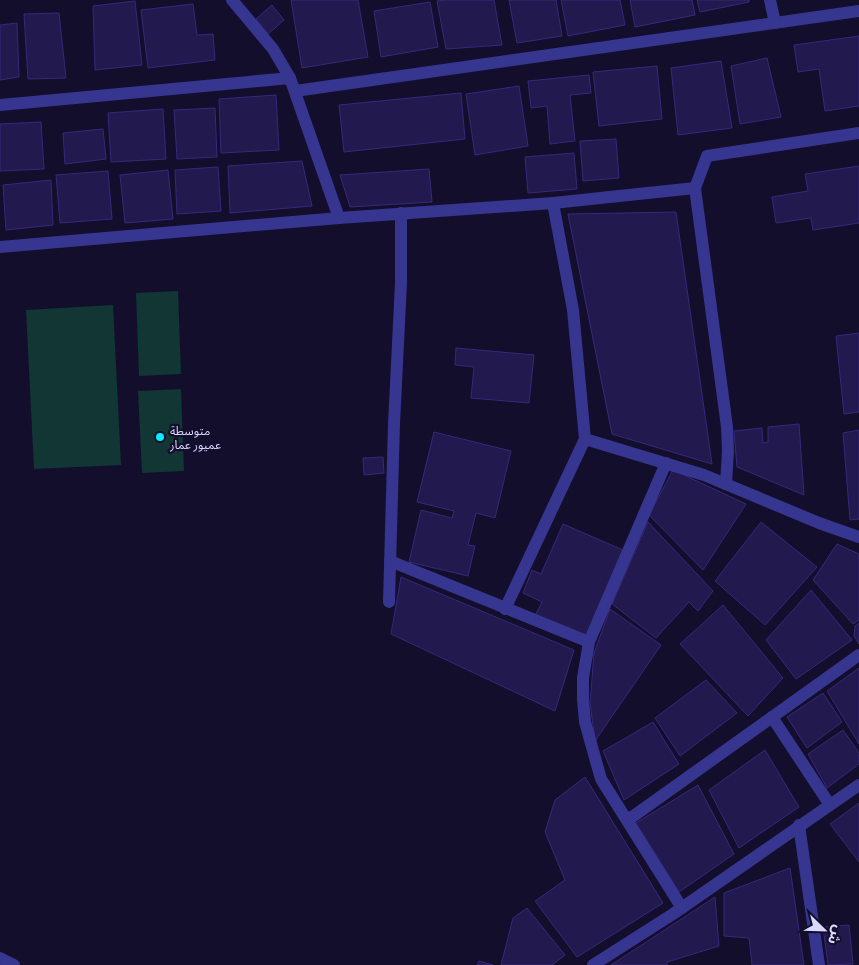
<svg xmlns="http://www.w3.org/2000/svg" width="859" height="965" font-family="'Titillium Web','Noto Sans Arabic',sans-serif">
<rect width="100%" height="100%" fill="#130e2c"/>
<!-- green -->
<g fill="#113634">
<polygon points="178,291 181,374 139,376 136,293"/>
<polygon points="113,305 121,465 34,469 26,310"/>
<polygon points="181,389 184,471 142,473 138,391"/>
</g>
<!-- building -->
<g fill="#22194e" stroke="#37287c">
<polygon points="291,0 358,0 368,57 302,68"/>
<polygon points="445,0 494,0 502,45 446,49 437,1"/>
<polygon points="509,0 556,0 562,36 517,43"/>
<polygon points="561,0 620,0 625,25 568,36"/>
<polygon points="630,0 692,0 695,15 635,27"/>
<polygon points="697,0 749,0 749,2 700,12"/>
<polygon points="135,1 142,65 95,70 93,6"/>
<polygon points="430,2 438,47 381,57 374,11"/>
<polygon points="193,4 197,35 213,34 215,60 148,68 141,10"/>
<polygon points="272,5 284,20 268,34 256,19"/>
<polygon points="59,13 66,78 28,79 24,14"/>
<polygon points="17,23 19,77 0,80 0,25"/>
<polygon points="859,36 859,106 825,111 819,69 798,72 794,45"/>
<polygon points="767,58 781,117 740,124 731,66"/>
<polygon points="721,61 732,128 678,135 671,68"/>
<polygon points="657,66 662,119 599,126 593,72"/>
<polygon points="589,75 591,93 570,95 575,141 550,144 547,106 531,108 528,81"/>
<polygon points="519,86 528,146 475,155 466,94"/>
<polygon points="461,93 465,139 344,152 339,105"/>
<polygon points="276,95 279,150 221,153 219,99"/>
<polygon points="215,108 217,157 177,159 174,110"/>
<polygon points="163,109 166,159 111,162 108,113"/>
<polygon points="41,122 44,169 0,171 0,124"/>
<polygon points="103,129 106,159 65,164 63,133"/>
<polygon points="616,139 619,178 583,181 580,141"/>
<polygon points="574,153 577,189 528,193 525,157"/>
<polygon points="302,161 312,206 230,213 228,166"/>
<polygon points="859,166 859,223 813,230 811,218 776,223 772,197 808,191 805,174"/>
<polygon points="218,167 221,211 177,214 175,170"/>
<polygon points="429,169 432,202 350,207 340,175"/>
<polygon points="168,170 173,219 125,223 120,175"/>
<polygon points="108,171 112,219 60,223 56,175"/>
<polygon points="51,180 53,225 6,230 3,185"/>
<polygon points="676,212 712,464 612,434 568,214"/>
<polygon points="859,333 859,412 844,414 836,336"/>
<polygon points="456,348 534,355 529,403 471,398 474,367 455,365"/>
<polygon points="799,424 804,495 737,467 734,431 762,428 763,443 768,442 768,427"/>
<polygon points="859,430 859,519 850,520 843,433"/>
<polygon points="434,432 511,451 495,518 476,513 468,545 475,546 468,576 409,562 421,510 452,518 454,511 417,502"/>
<polygon points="383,457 384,473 364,475 363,458"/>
<polygon points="673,470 746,504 703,570 649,515"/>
<polygon points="648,522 713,591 698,611 689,602 656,638 612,604"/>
<polygon points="761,522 817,567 765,625 715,581"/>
<polygon points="563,524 623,550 585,638 535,616 542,602 523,593 532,570 541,574"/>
<polygon points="837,544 859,554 859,620 853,624 813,580"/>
<polygon points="401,577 574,650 555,711 391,634"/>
<polygon points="811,590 852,640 796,679 766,640"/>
<polygon points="723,605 783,678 748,716 680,644"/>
<polygon points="610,609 661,645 595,741 590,703 594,653"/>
<polygon points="859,623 859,644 854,636 855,626"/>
<polygon points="859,668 859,744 827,691"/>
<polygon points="706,680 737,713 680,756 655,718"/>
<polygon points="823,693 842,722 807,748 787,717"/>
<polygon points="653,722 679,764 624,800 603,751"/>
<polygon points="843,730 859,753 859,764 827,788 808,754"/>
<polygon points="765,750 799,807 739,848 709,790"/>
<polygon points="585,777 663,903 577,957 535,901 565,880 545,832 555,800"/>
<polygon points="698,785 734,854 679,892 636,823"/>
<polygon points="859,803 859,862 830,824"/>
<polygon points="790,868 804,965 752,965 749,938 724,936 724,893"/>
<polygon points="715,897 719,946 667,962 667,965 611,965"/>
<polygon points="527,908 565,955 552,965 501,965 513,918"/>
<polygon points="849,925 853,964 828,965 823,927"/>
<polygon points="479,961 493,965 477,965"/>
</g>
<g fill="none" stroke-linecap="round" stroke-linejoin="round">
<!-- minor -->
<g stroke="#36358f" stroke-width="12">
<polyline points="232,0 273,49 290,78 339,218"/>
<polyline points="770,0 775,23"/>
<polyline points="295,91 859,11"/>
<polyline points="0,105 290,78"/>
<polyline points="0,247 339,218 553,203 695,188"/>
<polyline points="585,439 704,475 819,523 859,537"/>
<polyline points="666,463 589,642 583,678 583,700 585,722 601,779 682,908"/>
<polyline points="726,484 728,451 727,427 695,188 707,156 859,133"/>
<polyline points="390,561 589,642"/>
<polyline points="389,602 394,424 401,283 401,213"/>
<polyline points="505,609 585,439 573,310 553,203"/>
<polyline points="772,717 830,805"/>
<polyline points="628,820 859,655"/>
<polyline points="799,825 819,965"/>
<polyline points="0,958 14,965"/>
<polyline points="593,965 673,914 859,785"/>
</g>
</g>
<!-- markers -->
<circle fill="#05ecff" stroke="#130e2c" stroke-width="2" cx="160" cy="437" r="5"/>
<g text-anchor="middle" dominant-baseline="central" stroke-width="4.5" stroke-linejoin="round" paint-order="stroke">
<!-- poi labels -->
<g font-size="12" fill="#dcd9ff" stroke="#130e2c" text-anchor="start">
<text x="170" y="430">متوسطة<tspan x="170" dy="14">عميور عمار</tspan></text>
</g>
</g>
<!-- north arrow -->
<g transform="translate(824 930) rotate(113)" stroke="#130e2c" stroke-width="4" paint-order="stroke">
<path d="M0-4L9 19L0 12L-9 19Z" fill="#dcd9ff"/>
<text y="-8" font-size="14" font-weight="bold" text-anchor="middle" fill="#dcd9ff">ش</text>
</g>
</svg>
